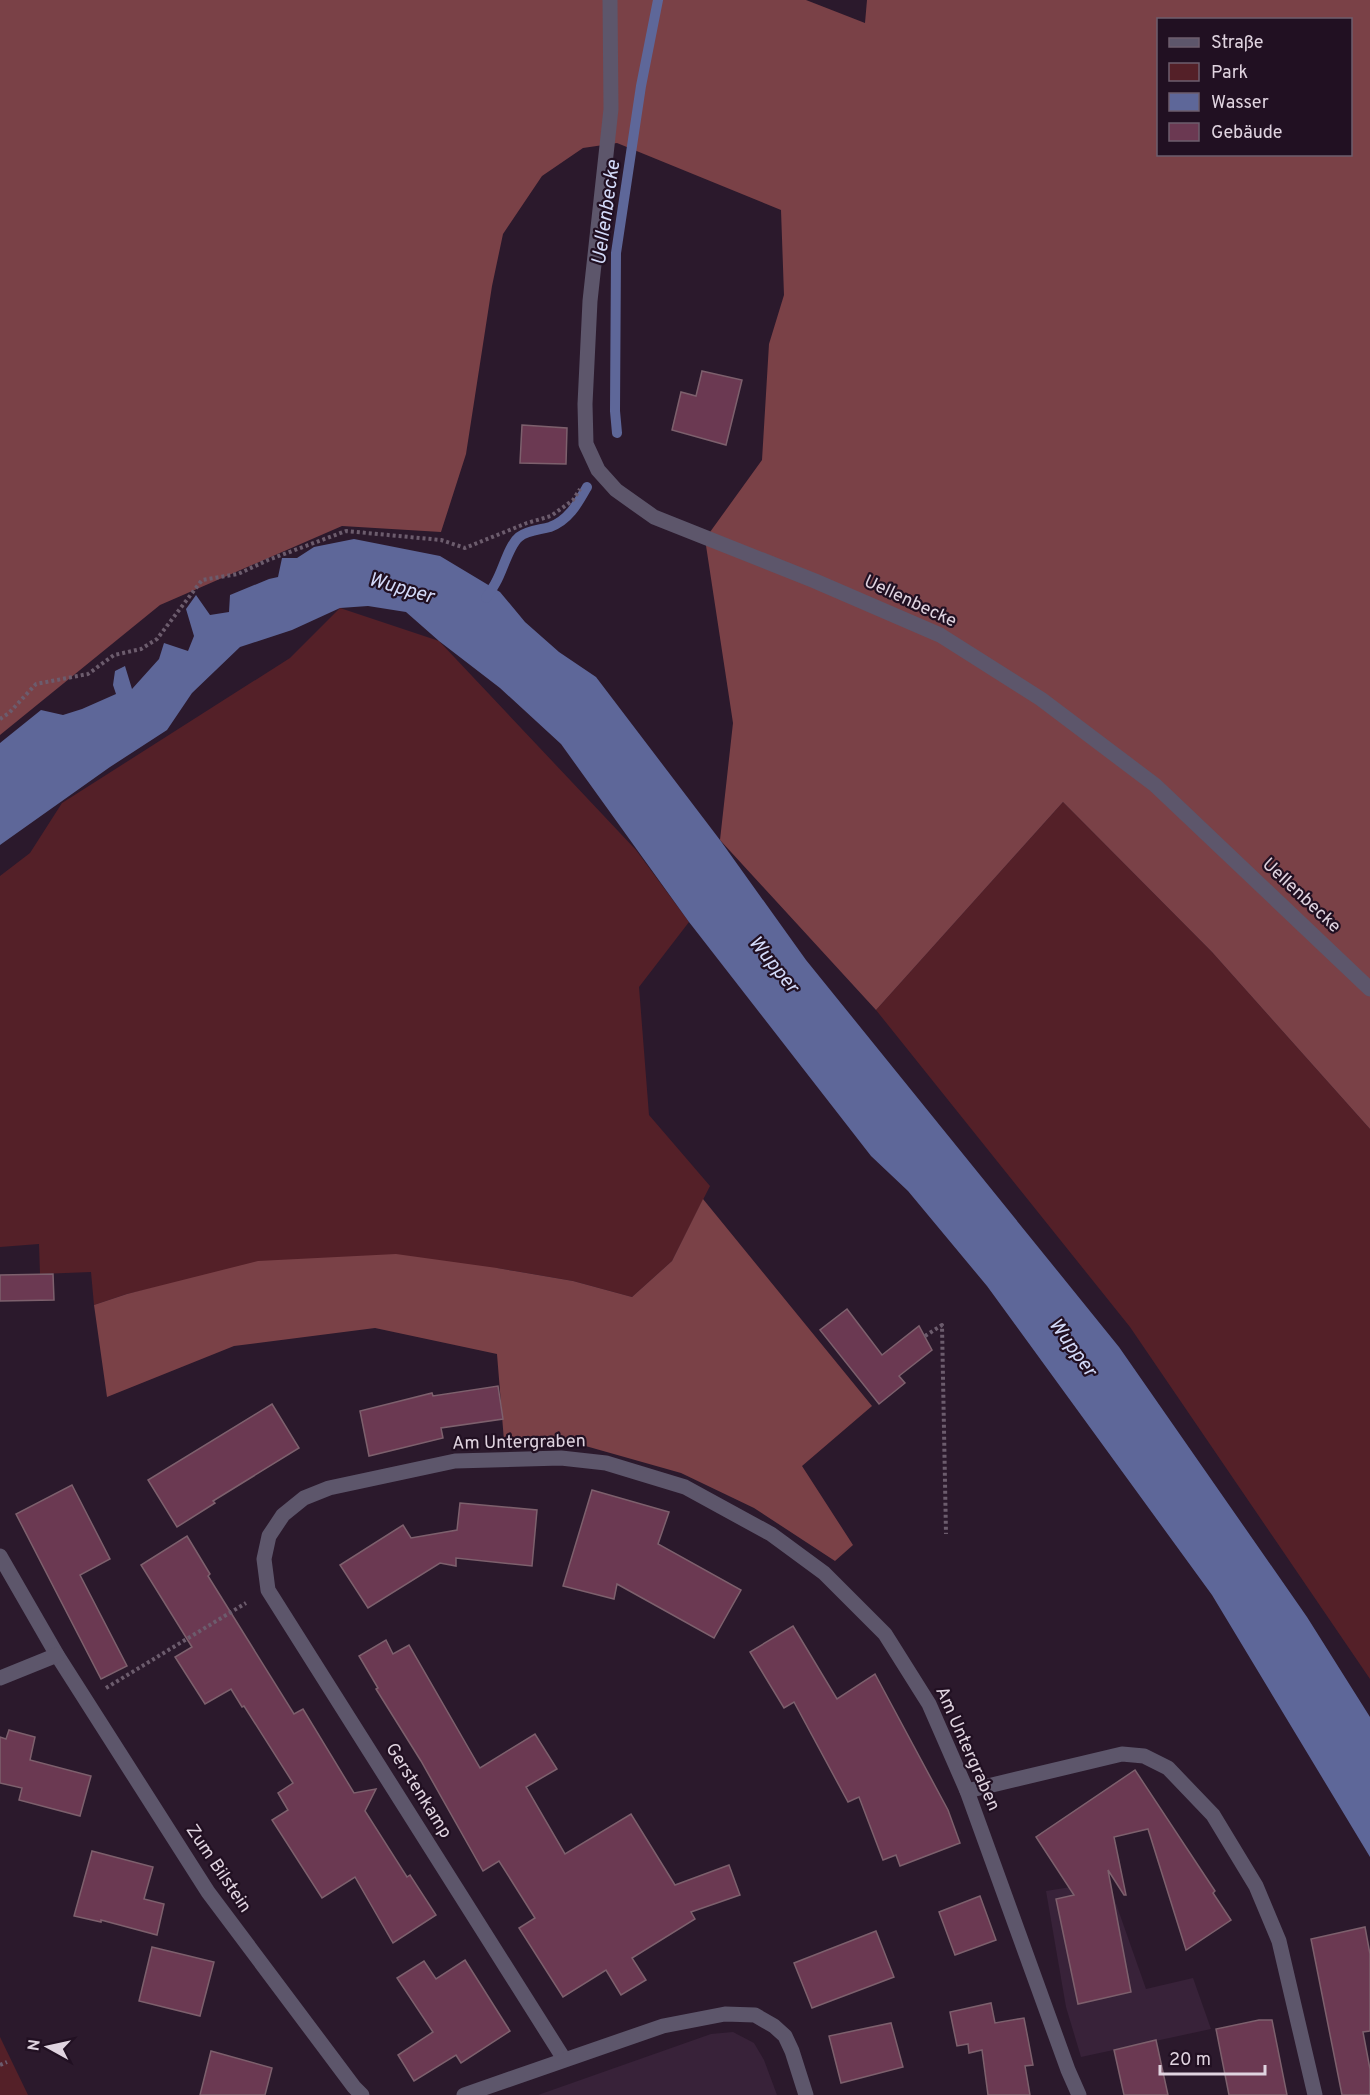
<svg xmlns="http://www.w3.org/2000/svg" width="1370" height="2095" font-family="Overpass,sans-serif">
<rect width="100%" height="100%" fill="#2b192c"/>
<!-- built -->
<g fill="#382239">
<polygon points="1108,1881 1146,1989 1193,1978 1211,2029 1081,2057 1066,2007 1046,1891"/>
<polygon points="733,2032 754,2043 764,2060 777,2095 538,2095 711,2034"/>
</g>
<!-- green -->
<g fill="#542028">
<polygon points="340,608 439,641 636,850 689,922 639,987 649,1115 710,1186 672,1261 632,1297 573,1281 497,1268 167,1285 127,1294 94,1305 91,1272 40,1274 39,1244 0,1247 0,876 30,853 62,803 290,658"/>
<polygon points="1063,802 1212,952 1370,1129 1370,1679 1130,1327 876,1010"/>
<polygon points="0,2037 28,2095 0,2095"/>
</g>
<!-- forest -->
<g fill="#7a4147" fill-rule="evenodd">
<path d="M0,0h806l59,23 2,-23h503v1129l-158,-177 -149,-150 -187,208 -156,-170 13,-117 -28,-184 57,-79 7,-116 15,-49 -3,-85 -164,-67 -34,5 -41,28 -39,58 -11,52 -26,168 -25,78 -99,-6 -182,79 -160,130zM1158,20h192v134h-192z"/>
<polygon points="703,1199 872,1406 802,1466 853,1545 835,1561 754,1508 681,1473 582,1445 504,1441 497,1354 375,1328 234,1346 107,1397 94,1305 127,1294 258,1261 396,1254 497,1268 573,1281 632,1297 672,1261"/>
</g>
<!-- water -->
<polygon fill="#5e6799" points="354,539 440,556 500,592 525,622 559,652 596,677 720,840 806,960 1119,1347 1307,1617 1370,1717 1370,1857 1212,1595 987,1286 908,1191 871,1156 689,922 561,744 500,688 439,641 406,612 368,606 340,608 292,630 240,647 192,693 167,730 110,767 0,845 0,743 41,710 63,715 82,709 116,694 113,685 115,671 125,666 132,689 159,659 164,643 188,651 194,636 186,609 196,595 210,615 229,612 230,595 269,579 278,577 282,558 297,558 314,547"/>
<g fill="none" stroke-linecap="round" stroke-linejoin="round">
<!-- stream -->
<g stroke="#5e6799" stroke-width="10">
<polyline points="617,433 615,411 616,253 641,86 658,0"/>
<path d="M486,598c3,-5 7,-10 10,-16 7,-12 13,-37 23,-45 9,-7 21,-7 31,-10 19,-7 28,-24 37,-40"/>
</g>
</g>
<!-- building -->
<g fill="#6b3952" stroke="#7d606d" stroke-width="1.5">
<polygon points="702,371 742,380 726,445 672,430 681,392 696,396"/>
<polygon points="522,425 567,428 566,464 520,463"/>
<polygon points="53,1274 54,1300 0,1301 0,1275"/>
<polygon points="847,1309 882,1355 919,1326 932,1350 899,1376 905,1383 879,1404 820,1330"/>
<polygon points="498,1386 503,1419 441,1428 443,1438 369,1456 360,1411 432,1393 433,1396"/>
<polygon points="272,1404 299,1448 213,1501 215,1503 177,1527 148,1480"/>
<polygon points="72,1485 110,1559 80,1575 127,1666 101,1679 16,1514"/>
<polygon points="592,1490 669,1512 658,1544 741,1590 714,1638 617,1584 614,1599 563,1586"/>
<polygon points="460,1503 537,1510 532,1566 456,1558 456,1566 440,1563 368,1608 340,1565 403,1525 411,1538 457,1530"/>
<polygon points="187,1536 210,1574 208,1576 294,1714 303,1709 354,1793 376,1789 365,1811 407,1877 410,1875 436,1915 393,1943 355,1877 322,1898 272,1820 288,1810 278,1793 293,1783 244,1706 242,1707 231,1689 205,1704 175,1657 192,1647 141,1565"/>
<polygon points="793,1626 837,1699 875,1674 948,1810 960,1843 900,1866 896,1855 883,1860 859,1797 848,1802 794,1702 784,1708 750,1652"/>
<polygon points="386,1640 393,1654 409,1645 480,1768 535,1734 557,1769 526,1787 565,1854 631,1814 675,1885 729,1865 740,1895 691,1912 695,1919 632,1958 646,1980 621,1995 606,1970 563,1997 519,1928 535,1918 499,1861 483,1871 421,1761 376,1689 378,1688 359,1656"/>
<polygon points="9,1730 35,1737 30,1760 91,1776 80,1816 19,1800 22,1788 0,1783 0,1737 6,1739"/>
<polygon points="1135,1770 1215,1891 1213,1893 1231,1920 1186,1950 1148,1829 1114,1837 1126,1895 1124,1895 1108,1870 1131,1992 1078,2004 1056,1899 1074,1895 1036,1837"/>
<polygon points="92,1851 153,1867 144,1899 164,1904 157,1935 101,1920 101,1922 74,1916"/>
<polygon points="980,1896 996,1940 955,1955 939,1912"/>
<polygon points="1365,1927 1370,1954 1370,2031 1363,2032 1370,2069 1370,2095 1342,2095 1311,1939"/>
<polygon points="876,1931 894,1977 812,2008 794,1963"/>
<polygon points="152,1947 214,1962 200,2016 139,2001"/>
<polygon points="465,1960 510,2031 461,2063 456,2055 414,2081 398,2055 433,2032 397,1978 424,1961 436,1979"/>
<polygon points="991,2003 995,2023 1024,2018 1033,2065 1025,2066 1030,2095 988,2095 982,2050 969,2053 968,2044 957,2046 950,2012"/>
<polygon points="1259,2020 1272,2020 1287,2095 1229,2095 1216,2029"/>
<polygon points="891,2023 903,2067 841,2083 829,2036"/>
<polygon points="1156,2040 1168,2095 1124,2095 1114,2050"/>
<polygon points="211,2051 272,2068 265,2095 200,2095"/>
</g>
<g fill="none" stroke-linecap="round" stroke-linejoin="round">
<!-- path -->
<g stroke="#6c5c6d" stroke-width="4" stroke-dasharray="3 3" stroke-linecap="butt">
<polyline points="0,719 9,713 36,684 88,674 114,655 141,649 157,639 202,580 238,574 268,560 346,531 441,540 465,548 527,523 551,516 573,500 580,489"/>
<polyline points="925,1336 942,1325 946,1534"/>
<polyline points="106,1688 246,1603"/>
<polyline points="0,2065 7,2062"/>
</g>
<!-- minor -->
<g stroke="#5d566b" stroke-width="15">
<polyline points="610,0 611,109 590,301 585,404 586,444 598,470 616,490 654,517 815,581 940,635 1041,699 1155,785 1370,989"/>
<polyline points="0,1556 57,1655 208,1892 354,2087 362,2095"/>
<polyline points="0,1678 57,1655"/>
<polyline points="967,1791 1122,1754 1144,1756 1168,1768 1213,1815 1256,1886 1279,1941 1315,2095"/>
<polyline points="564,2059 268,1590 264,1559 269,1536 283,1515 304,1498 329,1488 455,1461 561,1458 606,1463 685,1487 771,1534 824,1573 885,1634 929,1704 967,1791 1068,2070 1079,2095"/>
<polyline points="464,2095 663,2026 725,2014 755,2015 774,2026 785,2036 792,2051 806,2095"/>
</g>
</g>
<g text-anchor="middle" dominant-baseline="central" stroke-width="4.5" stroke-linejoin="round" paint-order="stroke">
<!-- street labels -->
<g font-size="18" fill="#e0d4e0" stroke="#211022">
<text transform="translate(910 602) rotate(25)">Uellenbecke</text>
<text transform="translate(1301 896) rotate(43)">Uellenbecke</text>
<text transform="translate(519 1443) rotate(-1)">Am Untergraben</text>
<text transform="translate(967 1749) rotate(66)">Am Untergraben</text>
<text transform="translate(418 1791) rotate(58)">Gerstenkamp</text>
<text transform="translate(218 1869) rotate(56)">Zum Bilstein</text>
</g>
<!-- water labels -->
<g font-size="20" font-style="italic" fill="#d3daf9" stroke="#211022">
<text transform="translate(607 213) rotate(-82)">Uellenbecke</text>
<text transform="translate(401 589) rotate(16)">Wupper</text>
<text transform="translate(773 965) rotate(51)">Wupper</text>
<text transform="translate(1072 1348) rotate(54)">Wupper</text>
</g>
</g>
<!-- legend -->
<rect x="1157" y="18" width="195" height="138" fill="#211022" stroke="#6d5e6e" stroke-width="1.5"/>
<rect x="1169" y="38" width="30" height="9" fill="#5d566b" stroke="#6d5e6e" stroke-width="1.5"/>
<text x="1211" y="48" font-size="18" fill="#e0d4e0">Straße</text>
<rect x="1169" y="63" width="30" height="18" fill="#542028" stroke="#6d5e6e" stroke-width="1.5"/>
<text x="1211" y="78" font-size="18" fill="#e0d4e0">Park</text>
<rect x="1169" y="93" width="30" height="18" fill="#5e6799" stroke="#6d5e6e" stroke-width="1.5"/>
<text x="1211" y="108" font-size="18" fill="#e0d4e0">Wasser</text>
<rect x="1169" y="123" width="30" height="18" fill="#6b3952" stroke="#6d5e6e" stroke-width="1.5"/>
<text x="1211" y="138" font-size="18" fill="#e0d4e0">Gebäude</text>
<!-- north arrow -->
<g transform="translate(48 2047) rotate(278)" stroke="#211022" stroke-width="4.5" paint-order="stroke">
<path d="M0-4.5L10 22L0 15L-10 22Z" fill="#e0d4e0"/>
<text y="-9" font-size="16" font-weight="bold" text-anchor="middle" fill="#e0d4e0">N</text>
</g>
<!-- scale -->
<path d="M1160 2065v9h105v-9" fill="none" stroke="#e0d4e0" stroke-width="3"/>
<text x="1169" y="2065" font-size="18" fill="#e0d4e0" stroke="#211022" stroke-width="4.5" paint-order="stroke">20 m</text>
</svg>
